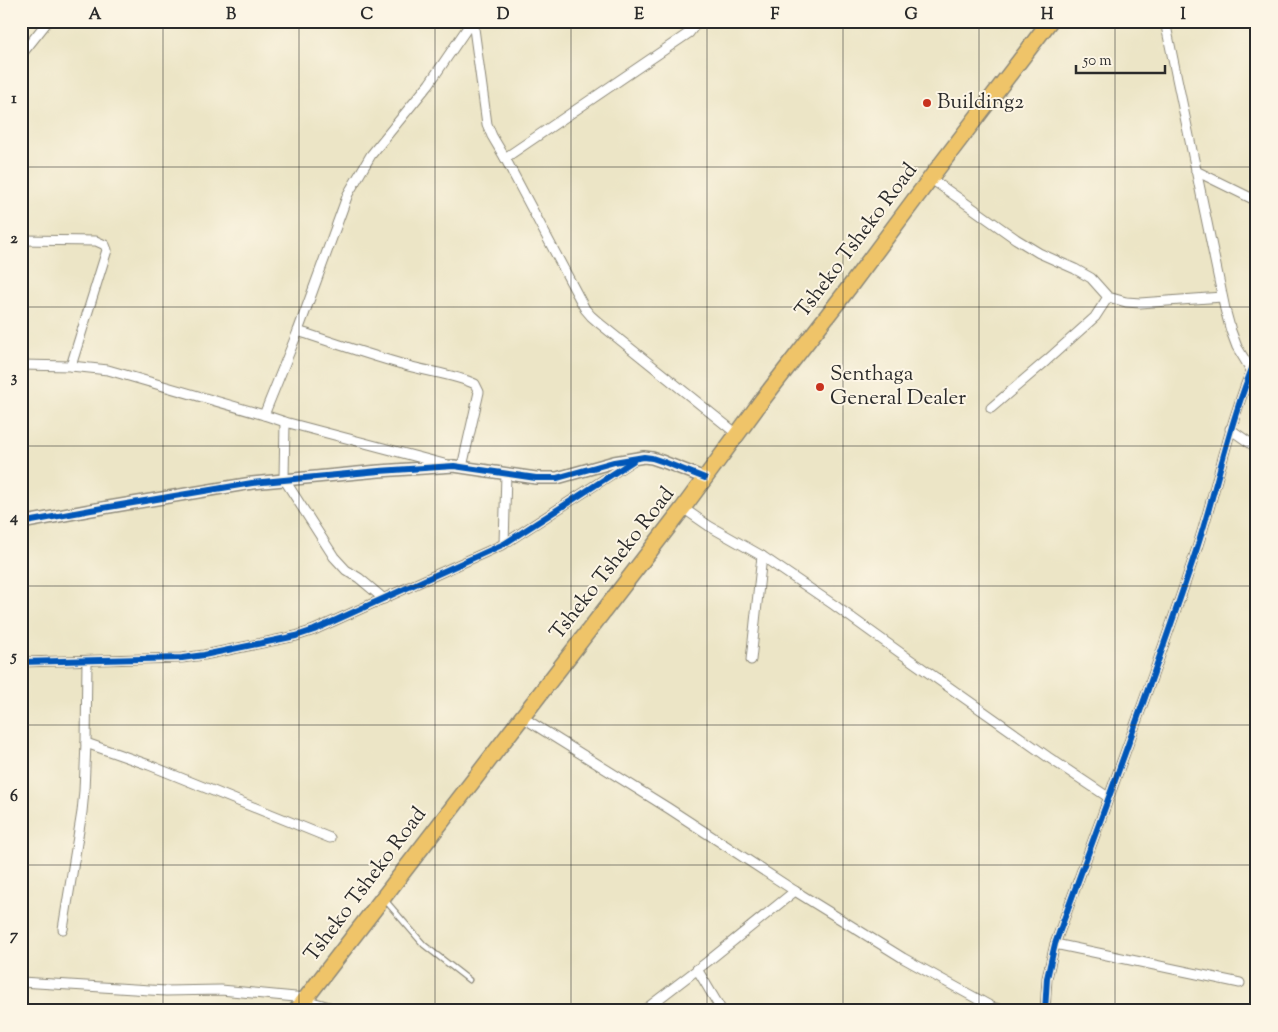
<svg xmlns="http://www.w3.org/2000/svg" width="1278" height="1032" font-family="'Sorts Mill Goudy',serif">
<rect width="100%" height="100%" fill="#fcf5e5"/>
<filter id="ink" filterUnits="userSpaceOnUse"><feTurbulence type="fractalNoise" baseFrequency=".02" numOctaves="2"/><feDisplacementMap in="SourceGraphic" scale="10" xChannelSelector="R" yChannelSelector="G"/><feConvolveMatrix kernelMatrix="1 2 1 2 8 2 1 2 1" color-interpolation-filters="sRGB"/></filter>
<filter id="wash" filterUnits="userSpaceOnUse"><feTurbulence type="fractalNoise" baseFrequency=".0096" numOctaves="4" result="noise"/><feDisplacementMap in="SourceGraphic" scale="20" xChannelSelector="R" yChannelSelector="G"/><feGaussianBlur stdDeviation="1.12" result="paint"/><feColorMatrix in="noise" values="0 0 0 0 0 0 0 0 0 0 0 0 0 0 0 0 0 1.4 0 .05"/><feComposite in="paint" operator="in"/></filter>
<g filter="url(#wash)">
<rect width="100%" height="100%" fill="#ece5c6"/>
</g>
<g filter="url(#ink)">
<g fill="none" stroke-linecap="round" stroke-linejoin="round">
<defs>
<g id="service">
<polyline points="385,900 424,945 469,980"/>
<polyline points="309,999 351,1011"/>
</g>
<g id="minor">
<polyline points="473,21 487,124 492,136 505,158 585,309 591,316 599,323 737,434"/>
<polyline points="1165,21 1225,309 1231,331 1237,347 1251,370"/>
<polyline points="21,55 48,21"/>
<polyline points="505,158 689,33 695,25 697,21"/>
<polyline points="1196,171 1257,201"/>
<polyline points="930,178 1016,239 1039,253 1075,269 1091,278 1108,297 1126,302 1140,303 1222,297"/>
<polyline points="21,240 96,241 105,245 107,250 71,366"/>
<path d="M298,331c36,12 71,24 107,34 23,7 49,9 70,19l4,8 -17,75"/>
<polyline points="21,365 71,366 108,370 264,415 285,422 448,465"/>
<polyline points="991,408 1046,361 1095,317 1108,297"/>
<polyline points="264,415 298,331 348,194 371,155 429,84 472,21"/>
<polyline points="285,422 284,479 334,557 346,570 359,578 384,599"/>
<polyline points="1230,429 1257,448"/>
<polyline points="683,508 709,526 762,556 834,605 902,654 1048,757 1108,797"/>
<polyline points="504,544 506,474"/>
<polyline points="751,660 762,556"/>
<polyline points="87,661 86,743 149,765 330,838"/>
<polyline points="21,662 182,658 204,655 296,636 314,630 504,544 634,460"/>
<polyline points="522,717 668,808 795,891 903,958 992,1007 1007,1011"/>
<polyline points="63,929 82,812 84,791 86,743"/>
<polyline points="1055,944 1240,983"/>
<polyline points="697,969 722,1011"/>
<polyline points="21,982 166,991 221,990 306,998"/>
<polyline points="643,1011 707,962 795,891"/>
<path d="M1045,1011l2,-33 8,-34c48,-132 98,-263 142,-396 21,-64 33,-130 60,-191"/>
</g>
<polyline id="tertiary" points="21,523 91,510 252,483 379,471 454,466 536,478 557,478 614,462 644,457 652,458 664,462 705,478"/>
<polyline id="trunk" points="296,1011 683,508 763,399 851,285 935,172 1050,21"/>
</defs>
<!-- service casing -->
<use href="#service" stroke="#8c8878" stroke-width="7"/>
<!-- minor casing -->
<use href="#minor" stroke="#8c8878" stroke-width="11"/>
<!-- tertiary casing -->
<use href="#tertiary" stroke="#8c8878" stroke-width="14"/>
<!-- trunk casing -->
<use href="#trunk" stroke="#8c8878" stroke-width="18"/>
<!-- service -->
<use href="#service" stroke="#fff" stroke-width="4.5"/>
<!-- minor -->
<use href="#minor" stroke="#fff" stroke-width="9"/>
<!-- tertiary -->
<use href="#tertiary" stroke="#fff" stroke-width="11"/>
<!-- trunk -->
<use href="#trunk" stroke="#efc469" stroke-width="15"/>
<defs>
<g id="cycleway">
<polyline points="21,523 91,510 252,483 379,471 454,466 536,478 557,478 614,462 644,457 652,458 664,462 705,478"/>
<polyline points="21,662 182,658 204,655 296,636 314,630 504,544 633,461"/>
<path d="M1045,1011l2,-33 8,-34c48,-132 98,-263 142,-396 21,-64 33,-130 60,-191"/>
</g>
</defs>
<!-- cycleway casing -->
<use href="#cycleway" stroke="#fcf5e5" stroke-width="9"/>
<!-- cycleway -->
<use href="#cycleway" stroke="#0057b8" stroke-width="6"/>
</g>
</g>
<!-- grid -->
<path fill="none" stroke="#2b2b2b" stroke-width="1" stroke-opacity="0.55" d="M163,21v990M299,21v990M435,21v990M571,21v990M707,21v990M843,21v990M979,21v990M1115,21v990M21,167h1236M21,307h1236M21,446h1236M21,586h1236M21,725h1236M21,865h1236"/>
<!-- markers -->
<g fill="#c8321e" stroke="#fcf5e5" stroke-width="2">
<circle cx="927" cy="103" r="5"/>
<circle cx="820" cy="387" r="5"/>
</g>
<g text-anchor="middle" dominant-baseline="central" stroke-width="4" stroke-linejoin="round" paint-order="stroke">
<!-- poi labels -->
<g font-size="21" fill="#2b2b2b" stroke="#fcf5e5" text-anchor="start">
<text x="937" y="103">Building2</text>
<text x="830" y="375">Senthaga<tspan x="830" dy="24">General Dealer</tspan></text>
</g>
<!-- street labels -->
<g font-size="21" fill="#2b2b2b" stroke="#fcf5e5">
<text transform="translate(857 241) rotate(-53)">Tsheko Tsheko Road</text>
<text transform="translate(613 564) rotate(-52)">Tsheko Tsheko Road</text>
<text transform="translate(366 885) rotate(-53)">Tsheko Tsheko Road</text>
</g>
</g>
<!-- margin -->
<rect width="1278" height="1032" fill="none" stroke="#fcf5e5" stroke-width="55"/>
<!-- scale -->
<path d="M1076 65v8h89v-8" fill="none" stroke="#2b2b2b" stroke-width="2.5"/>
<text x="1083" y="65" font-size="15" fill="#2b2b2b" stroke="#fcf5e5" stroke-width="4" paint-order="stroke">50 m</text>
<rect x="28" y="28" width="1222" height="976" fill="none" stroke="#2b2b2b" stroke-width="2"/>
<g font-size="16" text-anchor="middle" font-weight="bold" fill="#2b2b2b">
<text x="95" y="19">A</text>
<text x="231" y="19">B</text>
<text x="367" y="19">C</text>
<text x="503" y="19">D</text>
<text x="639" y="19">E</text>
<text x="775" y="19">F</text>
<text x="911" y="19">G</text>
<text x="1047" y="19">H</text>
<text x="1183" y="19">I</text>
<text x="14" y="103">1</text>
<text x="14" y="243">2</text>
<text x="14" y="382">3</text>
<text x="14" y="522">4</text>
<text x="14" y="661">5</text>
<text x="14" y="801">6</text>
<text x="14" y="940">7</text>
</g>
</svg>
